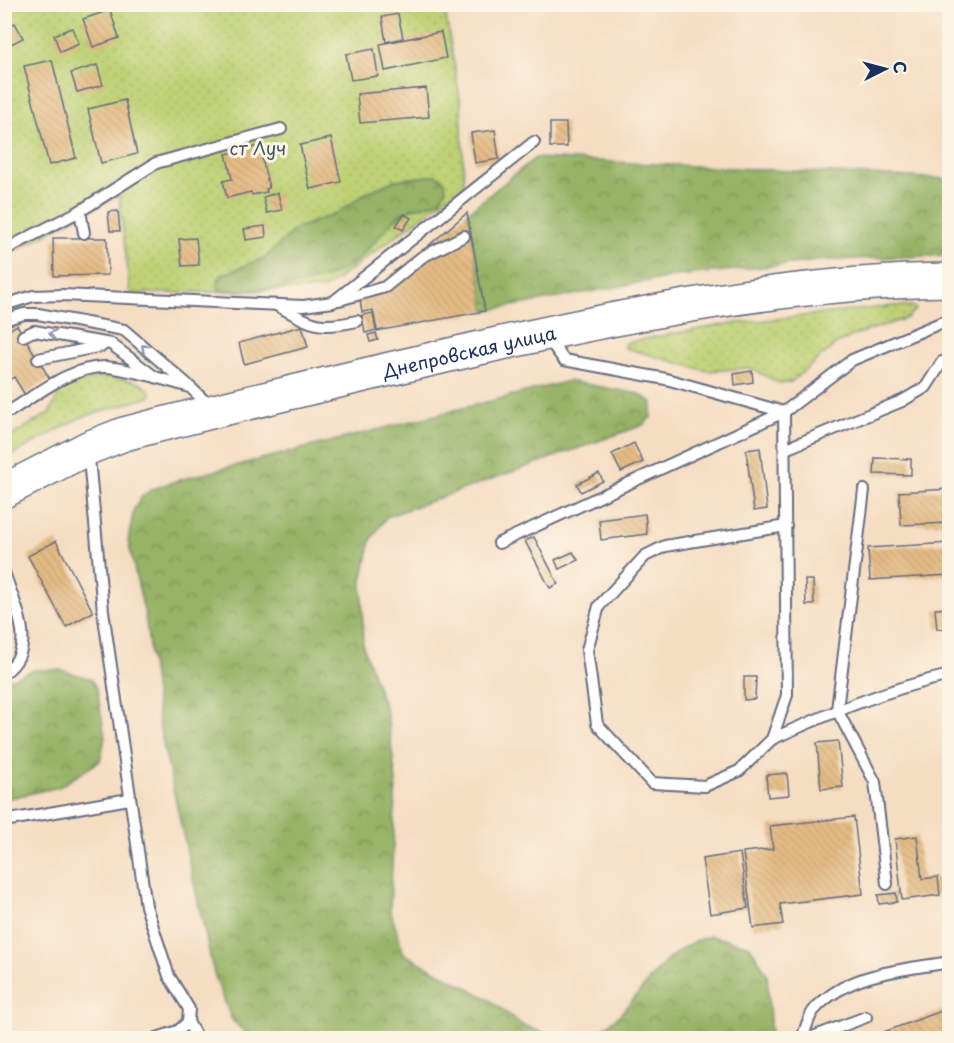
<svg xmlns="http://www.w3.org/2000/svg" width="954" height="1043" font-family="'Playpen Sans',sans-serif">
<defs>
<pattern id="grass-dots" width="8" height="8" patternUnits="userSpaceOnUse" patternTransform="scale(1.5)"><rect width="8" height="8" fill="#bed174"/><path d="M2 2h.1M6 6h.1" fill="none" stroke="#a3b467" stroke-width="1.8" stroke-linecap="round"/></pattern>
<pattern id="forest-crowns" width="20" height="18" patternUnits="userSpaceOnUse" patternTransform="scale(1.5)"><rect width="20" height="18" fill="#96b366"/><path d="M2 6a3 3 0 1 1 6 0M12 15a3 3 0 1 1 6 0" fill="none" stroke="#7a9257"/></pattern>
<pattern id="building-back-hatch" width="6" height="6" patternUnits="userSpaceOnUse" patternTransform="scale(1.5)"><rect width="6" height="6" fill="#e5bc85"/><path d="M-1 5l2 2M0 0l6 6M5-1l2 2" fill="none" stroke="#c4a275"/></pattern>
</defs>
<rect width="100%" height="100%" fill="#fcf5e5"/>
<filter id="ink" filterUnits="userSpaceOnUse"><feTurbulence type="fractalNoise" baseFrequency=".0167" numOctaves="2"/><feDisplacementMap in="SourceGraphic" scale="12" xChannelSelector="R" yChannelSelector="G"/><feConvolveMatrix kernelMatrix="1 2 1 2 8 2 1 2 1" color-interpolation-filters="sRGB"/></filter>
<filter id="wash" filterUnits="userSpaceOnUse"><feTurbulence type="fractalNoise" baseFrequency=".008" numOctaves="4" result="noise"/><feDisplacementMap in="SourceGraphic" scale="24" xChannelSelector="R" yChannelSelector="G"/><feGaussianBlur stdDeviation="1.35" result="paint"/><feColorMatrix in="noise" values="0 0 0 0 0 0 0 0 0 0 0 0 0 0 0 0 0 1.4 0 .05"/><feComposite in="paint" operator="in"/></filter>
<g filter="url(#wash)">
<rect width="100%" height="100%" fill="#f5ddc2"/>
<!-- grass -->
<g fill="url(#grass-dots)" stroke="#6c8069" stroke-width="1.5">
<polygon points="4,5 444,5 461,104 464,186 324,289 130,294 119,195 5,256"/>
<polygon points="894,306 912,306 916,309 907,318 857,334 836,344 791,382 779,383 750,368 707,371 625,348 625,344 629,342 721,325"/>
<path d="M96,377c14,0 48,1 55,16l-2,4 -70,21 -74,41v-19l44,-27 11,-21 14,-8z"/>
</g>
<!-- forest -->
<g fill="url(#forest-crowns)" stroke="#587162" stroke-width="1.5">
<polygon points="535,158 949,179 949,255 829,260 676,276 485,311 467,213"/>
<path d="M436,175l8,5 2,9 -6,11c-11,7 -24,5 -35,12 -19,11 -32,35 -49,49 -32,26 -98,32 -138,29v-11l4,-4 44,-18 29,-28 44,-17 25,-18 31,-14z"/>
<polygon points="569,381 639,394 652,402 651,417 643,425 386,517 371,540 362,581 363,646 387,714 396,781 390,910 404,954 487,998 522,1025 559,1038 261,1038 246,1033 232,1020 214,974 159,725 145,615 128,541 134,509 142,497 152,489 179,480"/>
<polygon points="34,670 61,670 91,679 97,689 105,737 100,761 59,787 5,799 5,681"/>
<path d="M711,936l39,10 17,28 4,64h-193c54,-7 72,-90 133,-102z"/>
</g>
<g id="blocks">
<!-- building -->
<g fill="url(#building-back-hatch)">
<polygon points="110,10 119,38 93,47 83,19"/>
<polygon points="398,14 403,38 386,42 382,17"/>
<polygon points="15,23 23,38 5,47 4,28"/>
<polygon points="72,28 79,44 60,52 54,35"/>
<polygon points="441,32 446,58 385,71 380,44"/>
<polygon points="374,49 378,76 351,80 346,54"/>
<polygon points="52,60 76,158 49,165 24,66"/>
<polygon points="97,65 103,85 77,92 71,73"/>
<polygon points="426,88 429,117 360,123 357,94"/>
<polygon points="125,100 137,154 101,163 88,109"/>
<polygon points="550,123 566,123 567,147 550,147"/>
<polygon points="495,130 499,159 475,163 471,133"/>
<polygon points="331,138 341,182 310,189 300,145"/>
<polygon points="259,146 269,188 266,189 267,192 252,195 251,192 227,198 223,181 232,179 226,154"/>
<polygon points="278,193 282,210 267,213 263,197"/>
<polygon points="118,211 120,231 110,231 108,212"/>
<polygon points="467,213 485,311 377,331 373,310 362,312 360,299 368,297"/>
<polygon points="404,214 411,218 403,230 396,226"/>
<polygon points="265,226 266,237 246,240 244,229"/>
<polygon points="53,238 107,238 108,275 54,276"/>
<polygon points="196,238 199,265 182,266 179,239"/>
<polygon points="373,313 376,330 365,333 362,315"/>
<polygon points="17,325 50,379 25,395 14,377 4,383 4,333"/>
<polygon points="302,326 308,347 244,364 239,343"/>
<polygon points="376,333 378,340 370,342 368,335"/>
<polygon points="752,371 753,382 735,385 734,374"/>
<polygon points="634,443 643,462 621,472 612,454"/>
<polygon points="760,448 767,509 754,511 746,450"/>
<polygon points="875,458 911,459 911,475 874,474"/>
<polygon points="599,473 603,481 581,492 577,484"/>
<polygon points="950,489 950,523 901,525 899,492"/>
<polygon points="645,514 647,534 601,540 599,520"/>
<polygon points="534,537 558,584 550,588 525,541"/>
<polygon points="56,541 93,612 66,627 28,556"/>
<polygon points="950,543 950,575 870,580 868,548"/>
<polygon points="573,552 578,560 559,569 555,560"/>
<polygon points="805,580 813,580 814,605 806,605"/>
<polygon points="950,608 950,628 937,629 935,609"/>
<polygon points="744,677 756,677 755,699 744,700"/>
<polygon points="838,741 843,787 821,789 817,743"/>
<polygon points="787,773 789,795 768,797 766,775"/>
<polygon points="854,817 863,894 780,904 783,924 753,928 743,852 773,849 770,826"/>
<polygon points="917,836 922,879 938,877 940,895 902,900 895,839"/>
<polygon points="740,853 748,908 710,914 702,859"/>
<polygon points="896,893 897,902 879,904 878,895"/>
<polygon points="950,1008 950,1038 867,1038"/>
</g>
</g>
</g>
<g filter="url(#ink)">
<use href="#blocks" fill-opacity="0" stroke="#676c81" stroke-width="1.5"/>
<g fill="none" stroke-linecap="round" stroke-linejoin="round">
<defs>
<g id="service">
<polyline points="80,211 84,233"/>
<polyline points="4,250 80,211 156,163 281,129"/>
<polyline points="339,300 385,287 422,257 464,236"/>
<polyline points="4,305 33,296 63,295 303,306 333,302 534,142"/>
<path d="M278,306c34,18 39,24 79,15"/>
<polyline points="4,320 24,314 38,314 124,330 187,384"/>
<polyline points="23,336 34,331 111,344 155,377 190,387 210,406"/>
<polyline points="553,345 564,360 666,379 784,412 852,360 950,319"/>
<polyline points="38,359 102,346"/>
<path d="M10,411c28,-17 61,-45 96,-44 15,1 31,6 46,9"/>
<polyline points="785,449 902,401 926,387 942,362"/>
<polyline points="89,458 103,611 146,906 169,976 189,1009 188,1022 178,1031 157,1038"/>
<polyline points="864,490 837,710 875,782 887,884"/>
<polyline points="499,543 784,412 787,695 772,739 739,771 705,786 652,783 597,724 587,650 599,606 645,556 665,546 786,526"/>
<path d="M4,572c10,33 36,76 0,101"/>
<path d="M772,739c58,-26 115,-50 178,-64"/>
<polyline points="4,821 129,799"/>
<polyline points="188,1022 197,1038"/>
<path d="M802,1038c4,-8 6,-22 13,-29 34,-37 88,-39 135,-47"/>
<polyline points="810,1038 866,1017"/>
</g>
<g id="primary">
<path id="s1" d="M4,491l84,-43 36,-14c115,-30 231,-57 347,-84 158,-36 316,-68 479,-70"/>
</g>
</defs>
<!-- service casing -->
<use href="#service" stroke="#676c81" stroke-width="14"/>
<!-- primary casing -->
<use href="#primary" stroke="#676c81" stroke-width="36"/>
<!-- service -->
<use href="#service" stroke="#fff" stroke-width="10"/>
<!-- primary -->
<use href="#primary" stroke="#fff" stroke-width="33"/>
</g>
<!-- one-way arrows -->
<defs><path id="oneway-chevron" d="M-2-3.5L2.5 0L-2 3.5" fill="none" stroke-width="1.6" stroke-linecap="round" stroke-linejoin="round" transform="scale(1.5)"/></defs>
<g stroke="#8d97ae">
<use href="#oneway-chevron" transform="translate(53 334) rotate(-170)"/>
<use href="#oneway-chevron" transform="translate(145 348) rotate(-139)"/>
</g>
</g>
<g text-anchor="middle" dominant-baseline="central" stroke-width="6" stroke-linejoin="round" paint-order="stroke">
<!-- park labels -->
<g font-size="18" fill="#445864" stroke="#fcf5e5">
<text x="258" y="147">ст Луч</text>
</g>
<!-- street labels -->
<g font-size="18" fill="#1b2f5e" stroke="#fcf5e5">
<text stroke="none"><textPath href="#s1" startOffset="488">Днепровская улица</textPath></text>
</g>
</g>
<!-- margin -->
<rect width="954" height="1043" fill="none" stroke="#fcf5e5" stroke-width="24"/>
<!-- north arrow -->
<g transform="translate(885 69) rotate(84)" stroke="#fcf5e5" stroke-width="4.5" paint-order="stroke">
<path d="M0-4.5L10 22L0 15L-10 22Z" fill="#1b2f5e"/>
<text y="-9" font-size="16" font-weight="bold" text-anchor="middle" fill="#1b2f5e">С</text>
</g>
</svg>
